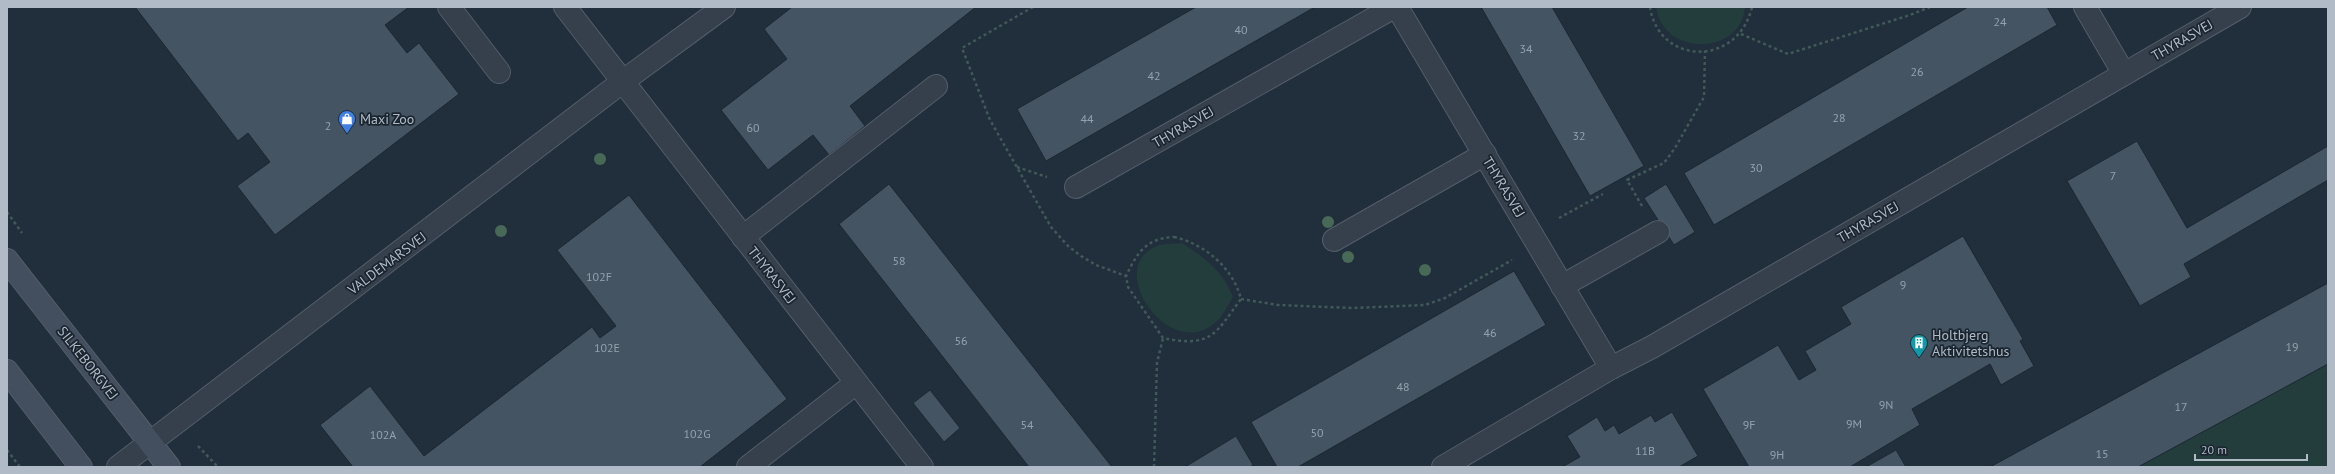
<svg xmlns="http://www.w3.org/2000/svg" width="2335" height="474" font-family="'PT Sans',sans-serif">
<rect width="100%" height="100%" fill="#212e3b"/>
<!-- green -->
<g fill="#233c3c">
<path d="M1656,7h89c-3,48 -82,51 -89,0z"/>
<path d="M1182,243c23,15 41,28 51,54 -5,8 -10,19 -17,25 -46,43 -116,-58 -56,-77 7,-2 15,-1 22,-2z"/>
<polygon points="2328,364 2328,467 2138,467"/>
</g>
<!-- building -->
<g fill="#445462" stroke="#1c2732">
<polygon points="135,7 409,7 385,25 407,53 419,43 459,94 275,235 237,186 270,162 248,133 238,141"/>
<polygon points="792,7 976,7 850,106 865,126 829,155 813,135 768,170 721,110 787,59 764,29"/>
<polygon points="1196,7 1315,7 1046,161 1017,109"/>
<polygon points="1481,7 1552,7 1644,166 1590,196"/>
<polygon points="1968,7 2047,7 2057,25 1714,225 1684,173"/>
<polygon points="2137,141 2187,228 2328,146 2328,180 2184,264 2191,277 2140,306 2067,181"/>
<polygon points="889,184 1112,467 1029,467 839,224"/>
<polygon points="1666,184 1695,232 1674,245 1644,198"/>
<polygon points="629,195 787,399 700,467 353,467 320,425 370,386 424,456 592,327 600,338 616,326 557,250"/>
<polygon points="1963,236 2023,339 2020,341 2034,366 2001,385 1990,364 1912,409 1920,425 1850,467 1749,467 1703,389 1778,345 1799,380 1816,370 1805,351 1851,324 1841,307"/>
<polygon points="1514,271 1546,325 1298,467 1277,467 1251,422"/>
<polygon points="2328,283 2328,364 2138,467 1990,467"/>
<polygon points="930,390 960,428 944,442 913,403"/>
<polygon points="1672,412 1698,456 1679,467 1562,467 1580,457 1567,436 1597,417 1605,431 1614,425 1619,434 1651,415 1655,422"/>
<polygon points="1236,436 1253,465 1250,467 1185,467"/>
<polygon points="1896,450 1906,467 1866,467"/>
</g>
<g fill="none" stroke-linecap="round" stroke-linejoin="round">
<defs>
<g id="service">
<polyline points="449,7 499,72"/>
<polyline points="743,237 936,86"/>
<polyline points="1334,240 1485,154"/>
<polyline points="1562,286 1658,232"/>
<polyline points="748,467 856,383"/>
</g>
<g id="minor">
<polyline points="565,7 922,467"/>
<polyline points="1397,7 1611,368"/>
<polyline points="2085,7 2124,74"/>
<polyline points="1076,187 1394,7"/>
<polyline points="118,467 622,82 724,7"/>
<polyline points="1443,467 1611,368 1652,347 2240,7"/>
</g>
<g id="secondary">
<polyline points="7,260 169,467"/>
<polyline points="7,371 81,467"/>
</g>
</defs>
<!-- service casing -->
<use href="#service" stroke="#535e69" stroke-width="24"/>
<!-- minor casing -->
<use href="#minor" stroke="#535e69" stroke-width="24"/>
<!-- secondary casing -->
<use href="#secondary" stroke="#535e69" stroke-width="24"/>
<!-- path -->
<g stroke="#415959" stroke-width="2.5" stroke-dasharray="3 3" stroke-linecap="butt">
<polyline points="1033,7 962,48 990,120 1051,227 1068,246 1081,256 1096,265 1126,276"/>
<path d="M1650,7c9,59 88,60 102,0"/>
<polyline points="1741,34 1788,54 1910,15 1930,7"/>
<polyline points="1017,167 1047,177"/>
<polyline points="1642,206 1627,180 1664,163 1675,148 1704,97 1705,51"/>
<polyline points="7,212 22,233"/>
<polyline points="1559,218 1603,194"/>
<path d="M1174,237c31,7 59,31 67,62 -26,35 -29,49 -78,39l-35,-51 -2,-11c11,-23 20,-38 48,-39z"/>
<polyline points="1241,299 1278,305 1352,308 1425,305 1445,298 1512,260"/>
<polyline points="198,446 218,467"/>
<polyline points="7,450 20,467"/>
<polyline points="1154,467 1157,363 1163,338"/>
</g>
<!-- service -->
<use href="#service" stroke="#35404c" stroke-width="22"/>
<!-- minor -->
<use href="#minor" stroke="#35404c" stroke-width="22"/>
<!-- secondary -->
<use href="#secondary" stroke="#434f5f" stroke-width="22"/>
</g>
<!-- trees -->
<g fill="#476956">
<circle cx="600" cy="159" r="6"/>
<circle cx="1328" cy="222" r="6"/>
<circle cx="501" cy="231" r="6"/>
<circle cx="1348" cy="257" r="6"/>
<circle cx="1425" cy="270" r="6"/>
</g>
<!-- icons -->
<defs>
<symbol id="shop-pin" viewBox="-11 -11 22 30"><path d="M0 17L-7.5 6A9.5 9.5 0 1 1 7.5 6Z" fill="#3f7fe0" stroke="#1a2530"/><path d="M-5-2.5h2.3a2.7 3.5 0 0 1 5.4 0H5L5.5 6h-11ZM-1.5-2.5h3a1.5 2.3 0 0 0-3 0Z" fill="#fff"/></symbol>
<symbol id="building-pin" viewBox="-11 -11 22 30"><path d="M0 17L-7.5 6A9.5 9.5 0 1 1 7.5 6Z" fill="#0f9aa8" stroke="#1a2530"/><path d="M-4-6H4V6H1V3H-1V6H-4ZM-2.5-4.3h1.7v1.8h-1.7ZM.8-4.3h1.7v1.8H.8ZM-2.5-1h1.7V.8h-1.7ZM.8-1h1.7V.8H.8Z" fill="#fff"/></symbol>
</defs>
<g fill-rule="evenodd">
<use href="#shop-pin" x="337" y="109" width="20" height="27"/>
<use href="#building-pin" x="1909" y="333" width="20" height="27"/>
</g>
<g text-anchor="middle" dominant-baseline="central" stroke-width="3.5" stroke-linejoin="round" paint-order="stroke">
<!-- number labels -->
<g font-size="12" fill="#95a1ae">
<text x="2000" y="21">24</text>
<text x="1241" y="29">40</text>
<text x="1526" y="48">34</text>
<text x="1917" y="71">26</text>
<text x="1154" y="75">42</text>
<text x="1839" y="117">28</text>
<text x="1087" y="118">44</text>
<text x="328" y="125">2</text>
<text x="753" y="127">60</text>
<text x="1579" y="135">32</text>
<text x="1756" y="167">30</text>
<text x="2113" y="175">7</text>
<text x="899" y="260">58</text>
<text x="599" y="276">102F</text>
<text x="1903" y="284">9</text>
<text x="1490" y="332">46</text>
<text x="961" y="340">56</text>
<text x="2292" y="346">19</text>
<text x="607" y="347">102E</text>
<text x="1403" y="386">48</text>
<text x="1886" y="404">9N</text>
<text x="2181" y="406">17</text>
<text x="1854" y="423">9M</text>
<text x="1027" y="424">54</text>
<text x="1749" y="424">9F</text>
<text x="1317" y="432">50</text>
<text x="697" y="433">102G</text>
<text x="383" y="434">102A</text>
<text x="1645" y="450">11B</text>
<text x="2102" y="453">15</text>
<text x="1777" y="454">9H</text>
</g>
<!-- street labels -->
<g font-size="14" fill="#b0bbc7" stroke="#1a2530">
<text transform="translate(2182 40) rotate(-30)">THYRASVEJ</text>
<text transform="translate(1183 127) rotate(-30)">THYRASVEJ</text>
<text transform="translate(1504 187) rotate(59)">THYRASVEJ</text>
<text transform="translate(1868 222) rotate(-30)">THYRASVEJ</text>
<text transform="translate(387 263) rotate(-37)">VALDEMARSVEJ</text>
<text transform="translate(772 275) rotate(52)">THYRASVEJ</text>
<text transform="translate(88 363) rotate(52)">SILKEBORGVEJ</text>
</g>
<!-- poi labels -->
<g font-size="14" fill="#b0bbc7" stroke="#1a2530" text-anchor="start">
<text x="360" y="119">Maxi Zoo</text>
<text x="1932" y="335">Holtbjerg<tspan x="1932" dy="16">Aktivitetshus</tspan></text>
</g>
</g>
<!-- border -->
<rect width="2335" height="474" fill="none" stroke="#b0bbc7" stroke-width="16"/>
<!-- scale -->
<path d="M2195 454v6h112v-6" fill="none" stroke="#b0bbc7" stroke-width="2"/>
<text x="2201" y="454" font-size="12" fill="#b0bbc7" stroke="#1a2530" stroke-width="3" paint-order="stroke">20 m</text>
</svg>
